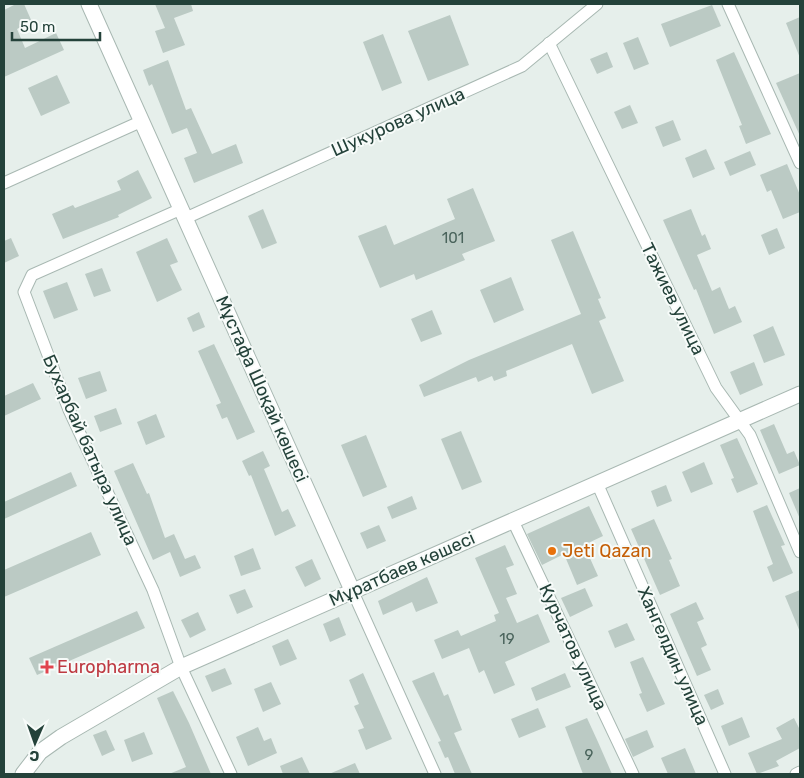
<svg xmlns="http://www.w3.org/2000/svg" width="804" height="778" font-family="Rubik,sans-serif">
<rect width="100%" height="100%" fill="#e6efeb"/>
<!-- building -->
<g fill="#bbcac4">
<polygon points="16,4 24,4 32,22 17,29 25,48 56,33 64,50 4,77 4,10"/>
<polygon points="155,4 191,4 193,11 174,18 185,45 163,53 155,31 165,28"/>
<polygon points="712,5 721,26 670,47 661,24"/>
<polygon points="450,15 469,65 428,81 408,31"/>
<polygon points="800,17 800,58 786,23"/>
<polygon points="383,34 402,83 382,91 363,42"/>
<polygon points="638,37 649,64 634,70 623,43"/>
<polygon points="607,52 613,67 597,74 590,59"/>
<polygon points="734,52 771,134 746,144 739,126 742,125 716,60"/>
<polygon points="168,60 186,110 191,108 212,154 236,144 243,163 194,183 184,158 197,153 187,128 172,134 152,84 149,86 143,70"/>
<polygon points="800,73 800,136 776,83"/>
<polygon points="57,75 70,103 41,116 28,88"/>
<polygon points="630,105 638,123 622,129 614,112"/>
<polygon points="673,120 681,140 663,147 655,127"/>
<polygon points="706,149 715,169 693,178 685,158"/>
<polygon points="750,151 756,165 730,176 724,162"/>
<polygon points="787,164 800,195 800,212 783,219 771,190 767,192 760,175"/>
<polygon points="138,170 152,198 118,215 119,217 63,239 52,214 73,205 75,208 121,190 117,181"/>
<polygon points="473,188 495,241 462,254 465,260 416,280 414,274 380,288 358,236 386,225 394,245 455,219 447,199"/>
<polygon points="263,209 277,243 262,249 248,216"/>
<polygon points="691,209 702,236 705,234 711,249 697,255 712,291 720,287 729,309 735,306 742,322 714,334 696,289 694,290 663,220"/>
<polygon points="777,228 785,248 769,255 761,235"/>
<polygon points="573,231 601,298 598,299 606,318 599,321 624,381 592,394 572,344 506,371 507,376 494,381 492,376 478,382 476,377 424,397 419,385 469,360 581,314 551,240"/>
<polygon points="11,238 19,256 4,263 4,241"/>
<polygon points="167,238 178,262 170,265 182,290 157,302 136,252"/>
<polygon points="102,268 111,291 94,297 85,274"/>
<polygon points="511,277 524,310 494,323 480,290"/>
<polygon points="67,282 78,310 54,319 43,291"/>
<polygon points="432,310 442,334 421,342 411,319"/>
<polygon points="199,312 205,327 193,332 187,318"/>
<polygon points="773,326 785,355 764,363 753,335"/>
<polygon points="214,344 255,432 237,440 227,417 222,419 216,405 221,403 198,351"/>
<polygon points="754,362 763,385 740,395 730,372"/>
<polygon points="100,371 107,391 86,399 78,378"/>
<polygon points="33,383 41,399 4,416 4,396"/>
<polygon points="116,408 122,424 100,432 94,416"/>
<polygon points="156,414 165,437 146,445 137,422"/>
<polygon points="774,424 787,454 794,451 800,465 779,474 760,430"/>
<polygon points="461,431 482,482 462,490 441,439"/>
<polygon points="366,435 387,487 363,497 341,445"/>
<polygon points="737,438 758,484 737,493 731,479 734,478 720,445"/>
<polygon points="263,451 270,466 264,469 282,512 288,509 296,526 275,536 251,475 249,476 242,461"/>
<polygon points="704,462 713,484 691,493 682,472"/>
<polygon points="133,463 147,494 149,493 165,538 174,534 185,559 195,555 201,568 180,577 170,552 153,560 114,471"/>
<polygon points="71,472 77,486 4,519 4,502"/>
<polygon points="666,485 672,501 657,507 651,491"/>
<polygon points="800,488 800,519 789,493"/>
<polygon points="412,496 417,509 392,519 387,507"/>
<polygon points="767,505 785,545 781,546 793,573 773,582 767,567 773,564 753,511"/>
<polygon points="589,506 603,536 584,545 598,576 577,585 564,554 542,565 527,534"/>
<polygon points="654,519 672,559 669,560 680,586 660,595 631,529"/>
<polygon points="379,525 386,541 367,549 360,533"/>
<polygon points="91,532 101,555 4,597 4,570"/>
<polygon points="505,545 514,565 506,568 517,594 506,598 517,623 538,614 550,642 505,662 515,685 494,694 484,670 479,673 469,648 442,659 434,640 458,630 461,636 496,621 494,615 499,613 475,558"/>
<polygon points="253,548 261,569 241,576 234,556"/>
<polygon points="312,559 321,579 305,587 295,567"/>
<polygon points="427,577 438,603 416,612 412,602 383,615 378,601"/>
<polygon points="585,588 593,606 570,617 561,598"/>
<polygon points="245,589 253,607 237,614 229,595"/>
<polygon points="800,590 800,632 785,596"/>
<polygon points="696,602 704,619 697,622 707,645 701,648 711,670 697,676 670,614"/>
<polygon points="137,611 145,628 37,675 29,658"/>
<polygon points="198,612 206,630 190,638 181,620"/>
<polygon points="339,617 346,635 330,642 323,624"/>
<polygon points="627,623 635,640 615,648 608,631"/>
<polygon points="288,639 297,659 280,666 272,646"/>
<polygon points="643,657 665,704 647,712 639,694 642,693 630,662"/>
<polygon points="225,668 232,684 212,692 205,676"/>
<polygon points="434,672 444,696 448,694 462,730 454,733 472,774 455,774 448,757 445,758 438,742 441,741 412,681"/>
<polygon points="363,673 392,739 366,750 358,730 364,728 354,706 359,704 349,680"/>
<polygon points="565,673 571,687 536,701 531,688"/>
<polygon points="271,682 281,704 263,712 254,689"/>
<polygon points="718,689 724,704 711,710 704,695"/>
<polygon points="173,691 189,723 211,774 169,774 186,767 157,698"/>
<polygon points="538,708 546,727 519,738 511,719"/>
<polygon points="742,717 750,737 729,746 721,726"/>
<polygon points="587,718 598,742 612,774 583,774 565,727"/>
<polygon points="794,718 800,730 800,748 776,761 779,766 757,774 748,753 782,739 776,728"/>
<polygon points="258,727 264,741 271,738 277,753 248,766 236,737"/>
<polygon points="106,730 115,750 102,756 93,735"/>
<polygon points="647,730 654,747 633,757 625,739"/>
<polygon points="144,732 153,754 132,762 124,740"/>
<polygon points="685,748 696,774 668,774 661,758"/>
<polygon points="302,757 310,774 283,774 280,766"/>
<polygon points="355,763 360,774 329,774"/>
</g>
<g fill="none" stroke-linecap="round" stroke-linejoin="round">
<defs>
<g id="minor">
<polyline points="728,4 800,163"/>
<polyline points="549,43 716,388 750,435 800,552"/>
<polyline points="4,183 142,121"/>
<polyline points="181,209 32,275 24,292 69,410 153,590 181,667 231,774"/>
<polyline points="186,218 522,66 597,4"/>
<polyline points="597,483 725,774"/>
<polyline points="513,521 633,774"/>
<polyline points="352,590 435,774"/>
<polyline points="796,774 800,772"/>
</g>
<g id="tertiary">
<polyline points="89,4 352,590"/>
<polyline points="23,774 40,752 61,737 181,667 800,394"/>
</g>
</defs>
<!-- minor casing -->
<use href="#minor" stroke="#a8b8b2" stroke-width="13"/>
<!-- tertiary casing -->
<use href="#tertiary" stroke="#a8b8b2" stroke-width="17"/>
<!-- minor -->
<use href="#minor" stroke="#fff" stroke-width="11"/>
<!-- tertiary -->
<use href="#tertiary" stroke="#fff" stroke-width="15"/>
</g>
<!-- markers -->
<circle fill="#e8710a" stroke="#f7fbf9" stroke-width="2" cx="552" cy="551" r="5"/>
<path fill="#e0444e" stroke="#f7fbf9" stroke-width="2" d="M44.5 659.5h5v5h5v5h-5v5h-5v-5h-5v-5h5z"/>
<g text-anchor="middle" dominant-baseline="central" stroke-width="4" stroke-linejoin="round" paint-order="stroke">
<!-- number labels -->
<g font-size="15" fill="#4a645c">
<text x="453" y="238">101</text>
<text x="507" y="639">19</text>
<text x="589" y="755">9</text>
</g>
<!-- street labels -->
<g font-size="18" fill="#24423a" stroke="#f7fbf9">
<text transform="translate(398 122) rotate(-24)">Шукурова улица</text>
<text transform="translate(673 299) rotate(64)">Тажиев улица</text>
<text transform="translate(262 389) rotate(66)">Мұстафа Шоқай көшесі</text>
<text transform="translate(90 450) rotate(66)">Бухарбай батыра улица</text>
<text transform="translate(402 569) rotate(-24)">Мұратбаев көшесі</text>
<text transform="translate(573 647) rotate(65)">Курчатов улица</text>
<text transform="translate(673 656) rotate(66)">Хангелдин улица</text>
</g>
<!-- food labels -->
<g font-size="18" fill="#c56008" stroke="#f7fbf9" text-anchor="start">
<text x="562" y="551">Jeti Qazan</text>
</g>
<!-- health labels -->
<g font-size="18" fill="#be3a42" stroke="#f7fbf9" text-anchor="start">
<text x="57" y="667">Europharma</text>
</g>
</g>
<!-- border -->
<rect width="804" height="778" fill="none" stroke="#24423a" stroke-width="10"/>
<!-- north arrow -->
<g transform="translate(35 743) rotate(182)" stroke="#f7fbf9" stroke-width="4" paint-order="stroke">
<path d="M0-4L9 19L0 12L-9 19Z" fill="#24423a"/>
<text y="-8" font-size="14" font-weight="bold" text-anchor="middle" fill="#24423a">С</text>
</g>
<!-- scale -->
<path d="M12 32v8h88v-8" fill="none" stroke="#24423a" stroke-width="2.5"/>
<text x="20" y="32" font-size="15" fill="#24423a" stroke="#f7fbf9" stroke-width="4" paint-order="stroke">50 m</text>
</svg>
